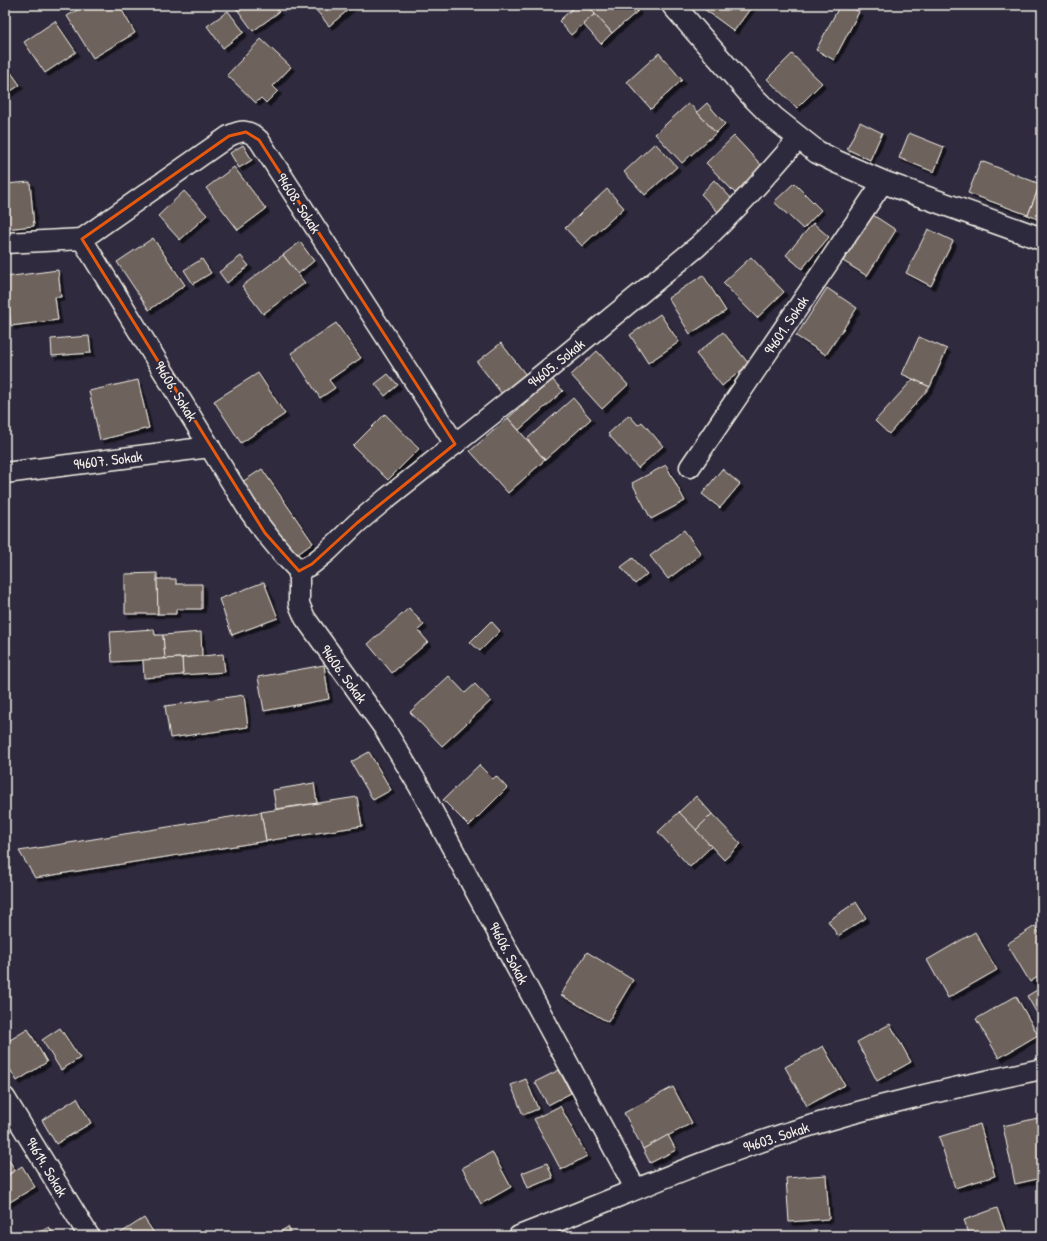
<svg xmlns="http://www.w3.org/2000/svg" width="1047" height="1241" font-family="'Patrick Hand',sans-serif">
<defs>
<filter id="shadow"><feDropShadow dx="3.5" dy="3.5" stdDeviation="0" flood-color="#0009"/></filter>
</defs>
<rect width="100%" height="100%" fill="#2f2a3d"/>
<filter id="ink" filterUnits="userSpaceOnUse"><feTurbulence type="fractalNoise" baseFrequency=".025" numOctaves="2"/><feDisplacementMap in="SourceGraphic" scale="8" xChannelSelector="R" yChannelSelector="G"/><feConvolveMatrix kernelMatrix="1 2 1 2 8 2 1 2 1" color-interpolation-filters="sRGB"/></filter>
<g filter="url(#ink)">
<!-- building -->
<g fill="#6e625d" stroke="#f4f1e8" filter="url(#shadow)">
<polygon points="86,5 119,5 135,33 93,58 67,16"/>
<polygon points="234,5 273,5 279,12 253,31"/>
<polygon points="312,5 354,5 329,26"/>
<polygon points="576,5 587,5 595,14 571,35 559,21"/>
<polygon points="587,5 633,5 638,11 612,33"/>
<polygon points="707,5 753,5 734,31 704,9"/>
<polygon points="840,5 847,5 859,12 834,60 816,50"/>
<polygon points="228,11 244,32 223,48 207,26"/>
<polygon points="595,14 612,33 601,44 583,24"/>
<polygon points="55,21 76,52 45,73 24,42"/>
<polygon points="261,39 291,67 273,86 278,91 266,103 261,98 256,103 227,75"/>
<polygon points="659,53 682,80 651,109 627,82"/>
<polygon points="792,54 822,83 797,108 767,79"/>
<polygon points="5,64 20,85 5,95"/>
<polygon points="689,103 716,133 682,163 655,134"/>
<polygon points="707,103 725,124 716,133 697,112"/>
<polygon points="860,122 882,133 870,160 847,149"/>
<polygon points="909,133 944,147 934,172 899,158"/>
<polygon points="734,136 763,167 735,193 706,163"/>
<polygon points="655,143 677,167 645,195 624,172"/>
<polygon points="243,145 252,160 239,168 230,153"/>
<polygon points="981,161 1040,184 1028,215 968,193"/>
<polygon points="234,167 266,209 238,230 206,188"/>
<polygon points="714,180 733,200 719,213 701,194"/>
<polygon points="30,182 34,226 5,229 5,184"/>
<polygon points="794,183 821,210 803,229 774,202"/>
<polygon points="1040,184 1042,185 1042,221 1028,215"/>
<polygon points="607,189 624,208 582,246 565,228"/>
<polygon points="184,191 207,215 180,240 158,216"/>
<polygon points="873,215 896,230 867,276 843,261"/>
<polygon points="813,223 829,237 802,269 786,255"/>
<polygon points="928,229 953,241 931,286 906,273"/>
<polygon points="153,238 185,285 149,310 117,262"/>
<polygon points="300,242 314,261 298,274 283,255"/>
<polygon points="283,255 305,283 263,314 242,286"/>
<polygon points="241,256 249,266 227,283 219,272"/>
<polygon points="751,257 784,292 757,318 723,283"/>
<polygon points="202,259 211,273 193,284 184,270"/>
<polygon points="58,270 61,297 55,297 58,320 11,326 5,277"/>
<polygon points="703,275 726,311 690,334 668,298"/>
<polygon points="827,288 857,308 826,355 796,336"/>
<polygon points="660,314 679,342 648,363 630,335"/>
<polygon points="336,323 361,358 329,380 335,388 320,398 291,353"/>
<polygon points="723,332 749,364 722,386 696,354"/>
<polygon points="89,336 91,353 52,356 51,339"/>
<polygon points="919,337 947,349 930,387 902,374"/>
<polygon points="501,343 526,375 502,394 477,362"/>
<polygon points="597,351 628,385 602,409 571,375"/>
<polygon points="258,373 285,414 241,443 214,401"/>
<polygon points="388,374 398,385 385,396 375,384"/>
<polygon points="552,379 563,391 519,430 508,418"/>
<polygon points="913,379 930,387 889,434 875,421"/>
<polygon points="138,380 149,428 100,440 89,391"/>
<polygon points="573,398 591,419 545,460 527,439"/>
<polygon points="385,414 419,449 388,480 353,446"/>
<polygon points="629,415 638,425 642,422 663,446 638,468 608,434"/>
<polygon points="508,418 545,460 508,493 470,451"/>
<polygon points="666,465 685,501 651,519 632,483"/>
<polygon points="262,469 313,543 294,557 242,482"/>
<polygon points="722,469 740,484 720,508 702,494"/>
<polygon points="684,530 701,554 668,579 650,556"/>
<polygon points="633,558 647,574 635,584 621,567"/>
<polygon points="157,573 158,614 125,614 125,574"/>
<polygon points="157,579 176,579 176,584 202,584 202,609 176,609 176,614 158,614"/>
<polygon points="264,582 278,618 232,635 219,599"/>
<polygon points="409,608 424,625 418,630 428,642 392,673 368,644"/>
<polygon points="491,621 500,631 480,651 470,642"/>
<polygon points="154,629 155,635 163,635 165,659 112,662 110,632"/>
<polygon points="201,632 202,656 165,659 163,635"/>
<polygon points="223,654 225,672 183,675 182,658"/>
<polygon points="182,658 183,675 144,678 143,660"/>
<polygon points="324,665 329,699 264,711 258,677"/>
<polygon points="449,676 465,693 475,684 491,701 442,746 410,712"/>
<polygon points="244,695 248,727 170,738 165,706"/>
<polygon points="369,752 391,790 373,800 351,762"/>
<polygon points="479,765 493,779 496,776 507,788 469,826 443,800"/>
<polygon points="314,783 317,803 276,809 273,790"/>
<polygon points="696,796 712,814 696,830 679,812"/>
<polygon points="357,797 362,826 266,841 261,812"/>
<polygon points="261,812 266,841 35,878 19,851"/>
<polygon points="679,812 712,846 690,867 658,832"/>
<polygon points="712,814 741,844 724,860 696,830"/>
<polygon points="856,902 866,918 838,936 828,921"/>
<polygon points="1035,926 1042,937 1042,974 1030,982 1007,944"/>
<polygon points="975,932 997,970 948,998 927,960"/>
<polygon points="587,952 633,980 608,1022 561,995"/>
<polygon points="1042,987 1042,1022 1027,996"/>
<polygon points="1016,996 1038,1035 999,1058 976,1019"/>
<polygon points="890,1024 911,1062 877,1081 857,1042"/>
<polygon points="60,1028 80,1058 61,1070 42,1040"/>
<polygon points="28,1029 47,1062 17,1081 5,1061 5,1043"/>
<polygon points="823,1046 845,1085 807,1106 785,1067"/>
<polygon points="559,1070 571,1093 548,1105 535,1082"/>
<polygon points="526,1079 538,1109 523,1115 511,1085"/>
<polygon points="673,1087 692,1123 643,1149 624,1113"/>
<polygon points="77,1098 91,1123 56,1144 42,1120"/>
<polygon points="560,1106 587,1156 561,1170 534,1119"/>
<polygon points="1042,1117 1042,1178 1015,1184 1003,1126"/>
<polygon points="980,1124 995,1176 955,1188 939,1137"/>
<polygon points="668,1135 676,1150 650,1163 643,1149"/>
<polygon points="492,1152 511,1187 481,1204 462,1168"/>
<polygon points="5,1153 15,1170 5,1177"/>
<polygon points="547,1163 553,1178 528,1188 522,1173"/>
<polygon points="22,1166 35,1187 5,1205 5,1177"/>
<polygon points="826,1175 829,1219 789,1222 786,1178"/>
<polygon points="997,1208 1007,1236 970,1236 964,1220"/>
<polygon points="144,1218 156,1236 116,1236"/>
<polygon points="49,1227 55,1236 33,1236"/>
<polygon points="288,1227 293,1236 273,1236"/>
</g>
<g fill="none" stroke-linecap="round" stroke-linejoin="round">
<defs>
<g id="minor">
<path d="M82,239l147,-103c13,-6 19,-7 30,4l196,304"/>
<path d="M5,243l77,-4 164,267c16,24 33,45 53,65v33l6,14 79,110 35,58 216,402"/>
<polyline points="690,467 883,182"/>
<polyline points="5,473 210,447"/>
<path d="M299,571l13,-7 15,-12 30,-29 30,-25 147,-117 163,-134c37,-34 69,-71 102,-109"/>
<polyline points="5,1098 89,1236"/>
<path d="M519,1236c90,-34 176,-74 268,-103 83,-27 169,-46 255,-64"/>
</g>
<polyline id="tertiary" points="673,5 752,96 774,118 817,152 837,162 883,182 1042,239"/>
</defs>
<!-- minor casing -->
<use href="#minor" stroke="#f4f1e8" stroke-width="23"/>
<!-- tertiary casing -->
<use href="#tertiary" stroke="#f4f1e8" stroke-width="25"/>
<!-- minor -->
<use href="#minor" stroke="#2f2a3d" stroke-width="20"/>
<!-- tertiary -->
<use href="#tertiary" stroke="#2f2a3d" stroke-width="22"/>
</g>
</g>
<!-- marked area -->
<path fill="none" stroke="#e8590c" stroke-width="3" stroke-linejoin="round" d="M246,132l13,8 196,304 -98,79 -45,41 -13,7 -34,-38 -183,-294 147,-103z"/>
<g text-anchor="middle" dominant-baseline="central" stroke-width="3.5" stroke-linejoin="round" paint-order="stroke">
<!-- street labels -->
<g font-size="15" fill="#f4f1e8" stroke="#2f2a3d">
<text transform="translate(299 203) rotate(57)">94608. Sokak</text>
<text transform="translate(786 325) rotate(-56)">94601. Sokak</text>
<text transform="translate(556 363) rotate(-39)">94605. Sokak</text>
<text transform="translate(176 391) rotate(58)">94606. Sokak</text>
<text transform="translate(108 460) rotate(-7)">94607. Sokak</text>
<text transform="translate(344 674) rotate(54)">94606. Sokak</text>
<text transform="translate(509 953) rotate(62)">94606. Sokak</text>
<text transform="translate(776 1137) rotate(-18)">94603. Sokak</text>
<text transform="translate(47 1167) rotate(59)">94614. Sokak</text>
</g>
</g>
<!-- margin -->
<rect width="1047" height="1241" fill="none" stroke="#2f2a3d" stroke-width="20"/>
<rect x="10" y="10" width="1027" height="1221" fill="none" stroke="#f4f1e8" stroke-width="1.5" filter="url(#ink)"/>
</svg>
